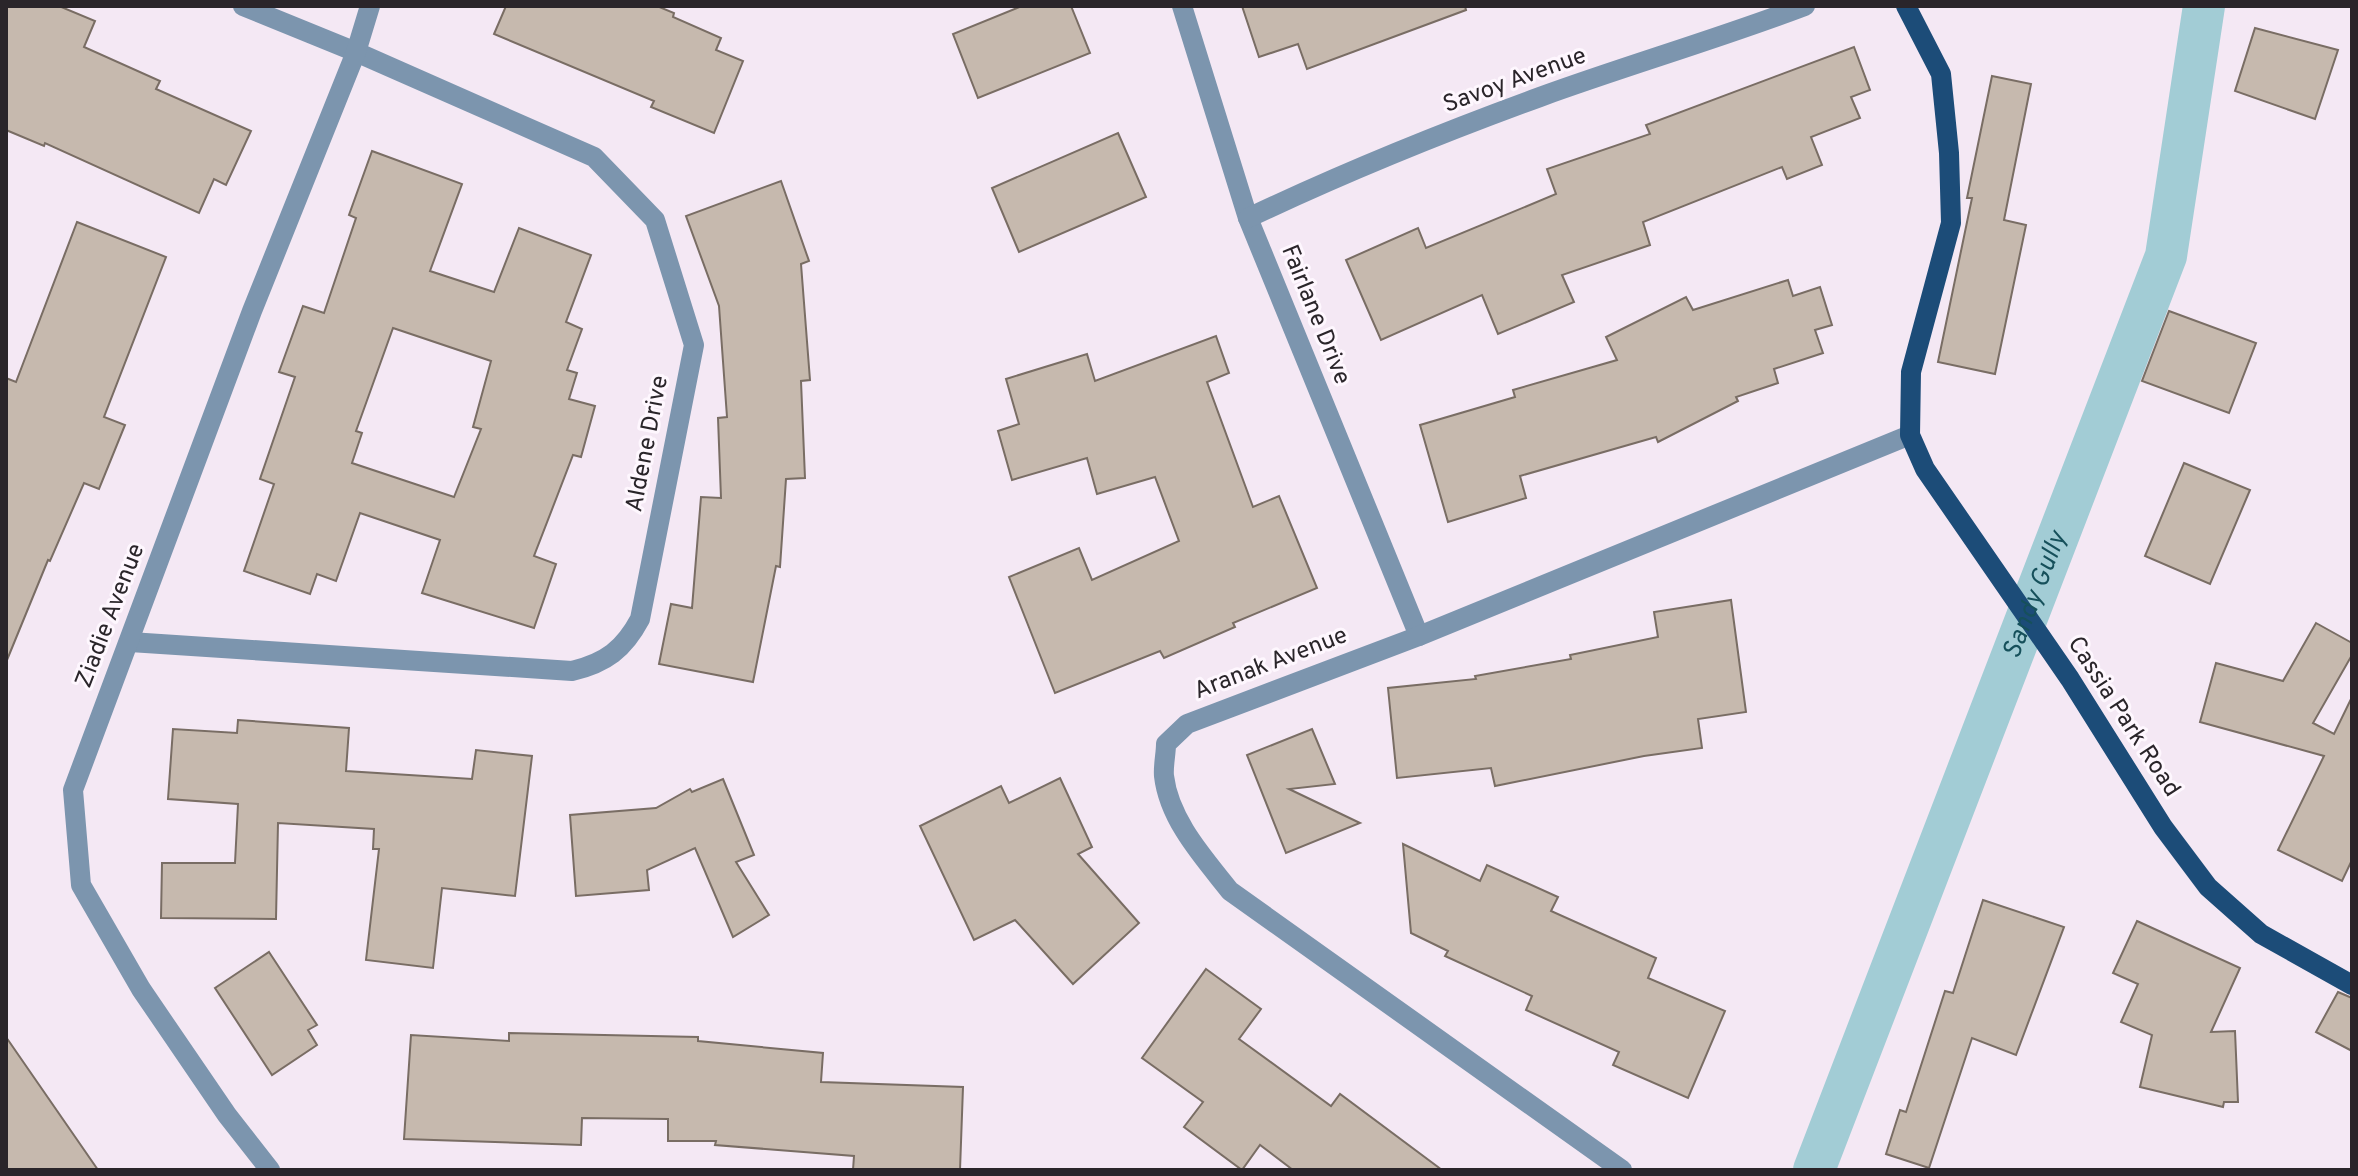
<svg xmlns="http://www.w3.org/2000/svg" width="2358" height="1176" font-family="Overpass,sans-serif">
<rect width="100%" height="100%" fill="#f4e8f4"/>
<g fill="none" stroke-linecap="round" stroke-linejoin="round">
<!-- canal -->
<path stroke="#a2ccd5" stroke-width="42" id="s1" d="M1814,1170l352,-914 38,-250"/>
</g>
<!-- building -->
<g fill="#c6b9ae" stroke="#796d64" stroke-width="2" fill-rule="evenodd">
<polygon points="6,6 59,6 95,21 84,47 160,81 156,89 251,131 226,185 214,179 199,213 45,143 44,146 6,130"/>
<polygon points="506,6 657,6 674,13 673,17 721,38 716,50 743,61 714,133 651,107 654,101 494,34"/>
<polygon points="1022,6 1071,6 1090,53 978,98 953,34"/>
<polygon points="1242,6 1465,6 1466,10 1307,69 1298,44 1259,57"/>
<polygon points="2255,28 2338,50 2315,119 2235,91"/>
<polygon points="1854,47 1870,90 1851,97 1860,118 1811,137 1822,165 1787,179 1782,167 1643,222 1650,245 1562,275 1574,302 1498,334 1482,295 1381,340 1346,260 1418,228 1426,248 1556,194 1547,169 1650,134 1646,125"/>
<polygon points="1992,76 2031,84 2004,220 2026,225 1995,374 1938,362 1972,198 1967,198"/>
<polygon points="1118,133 1146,197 1019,252 992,188"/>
<path d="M372,151l90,33 -32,87 64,21 25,-64 72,27 -25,67 16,7 -15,41 10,3 -8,26 26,7 -14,51 -8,-2 -39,101 22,8 -22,64 -112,-35 18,-53 -80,-27 -24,68 -19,-7 -7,20 -66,-23 30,-87 -14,-5 35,-102 -16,-5 24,-66 21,7 32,-95 -7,-3zM393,328l98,33 -18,66 8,2 -27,68 -102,-34 10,-30 -6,-2z"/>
<polygon points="781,181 809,261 801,264 810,380 801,381 805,478 786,479 780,567 776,566 753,682 659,664 671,604 692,608 701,497 721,498 718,418 727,417 719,306 686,216"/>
<polygon points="77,222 166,257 104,417 125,425 99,489 84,483 50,561 48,560 7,660 6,378 16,382"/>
<polygon points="1788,280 1793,296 1820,287 1832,325 1815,330 1823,353 1774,369 1778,383 1736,397 1738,401 1658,442 1656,437 1520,476 1526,498 1448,522 1420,425 1515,397 1513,390 1617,360 1606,337 1686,297 1693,310"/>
<polygon points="2169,311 2256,343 2229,413 2142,381"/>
<polygon points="1216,336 1229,373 1207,382 1253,507 1279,496 1317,588 1233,623 1235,627 1164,658 1160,651 1055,693 1009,577 1079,548 1092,580 1179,541 1155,477 1097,494 1087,458 1012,480 998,431 1019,424 1006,379 1087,354 1095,381"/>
<polygon points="2184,463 2250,490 2210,584 2145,556"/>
<polygon points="1731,600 1746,712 1698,719 1702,748 1644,756 1495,786 1491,768 1397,778 1388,688 1476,679 1475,676 1571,659 1570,655 1658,637 1654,612"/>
<polygon points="2316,623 2352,643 2352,655 2313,723 2334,734 2352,697 2352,860 2342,881 2278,850 2324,756 2200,722 2216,663 2283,681"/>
<polygon points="238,720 349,728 346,771 472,779 476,750 532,756 515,896 442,888 433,968 366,960 379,849 373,849 374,829 278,823 276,919 161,918 162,863 235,863 238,804 168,799 173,729 237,733"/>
<polygon points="1312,729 1335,784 1289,789 1360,823 1286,853 1247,755"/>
<polygon points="1060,778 1092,847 1078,854 1139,923 1073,984 1015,920 974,940 920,826 1001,786 1009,803"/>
<polygon points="723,779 754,855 736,862 769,915 733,937 695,848 647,870 649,890 576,896 570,815 656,808 690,789 692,792"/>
<polygon points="1403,844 1480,881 1487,865 1558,897 1551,911 1656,958 1648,978 1725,1011 1688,1098 1613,1065 1619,1052 1526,1010 1532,996 1445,956 1448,951 1411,933"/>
<polygon points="1983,900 2064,927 2016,1055 1972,1038 1929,1168 1886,1154 1900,1110 1906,1112 1945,991 1953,993"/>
<polygon points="2137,921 2240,968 2211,1032 2235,1031 2238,1102 2224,1102 2223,1107 2140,1087 2152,1035 2121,1022 2138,984 2113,973"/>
<polygon points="269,952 317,1025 308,1030 317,1045 272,1075 215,988"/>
<polygon points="1206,969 1261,1009 1239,1039 1331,1106 1340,1094 1442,1170 1293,1170 1260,1145 1242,1170 1184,1127 1203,1102 1142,1058"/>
<polygon points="2338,992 2352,998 2352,1051 2316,1032"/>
<polygon points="509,1033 698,1037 698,1041 823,1053 821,1082 963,1087 960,1170 853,1170 854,1156 715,1145 716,1141 668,1141 668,1119 582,1118 581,1145 404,1139 411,1035 509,1041"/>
<polygon points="6,1037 98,1170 6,1170"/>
</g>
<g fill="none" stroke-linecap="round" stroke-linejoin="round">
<!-- minor -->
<g stroke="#7c95ae" stroke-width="20">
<polyline points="1182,6 1248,218 1419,636"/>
<path d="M1248,218c95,-45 193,-85 292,-121 88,-32 178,-58 265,-91"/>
<path d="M130,642l442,29c34,-8 52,-22 68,-52l54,-274 -39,-125 -61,-63 -238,-105 -113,-46"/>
<polyline points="270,1170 227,1115 141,989 81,885 73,790 252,311 356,52 370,6"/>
<path d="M1622,1170l-392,-279c-26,-33 -61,-71 -66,-115 -1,-10 2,-22 2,-32l21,-20 232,-88 491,-201"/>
</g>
<!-- major -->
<polyline stroke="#1c4c78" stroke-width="20" points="1906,6 1941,74 1949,153 1951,223 1911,372 1910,435 1925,469 2070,679 2163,827 2208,887 2261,934 2352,985"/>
</g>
<g text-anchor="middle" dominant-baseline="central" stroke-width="6" stroke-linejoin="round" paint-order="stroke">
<!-- street labels -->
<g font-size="24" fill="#2a252a" stroke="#fef7fe">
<text transform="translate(1515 81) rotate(-20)">Savoy Avenue</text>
<text transform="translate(1315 315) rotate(68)">Fairlane Drive</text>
<text transform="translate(648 444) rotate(-79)">Aldene Drive</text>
<text transform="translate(111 616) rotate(-69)">Ziadie Avenue</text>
<text transform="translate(1271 664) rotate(-21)">Aranak Avenue</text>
<text transform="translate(2123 717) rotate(57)">Cassia Park Road</text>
</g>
<!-- water labels -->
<g font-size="26" font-style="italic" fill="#16505b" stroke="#fef7fe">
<text stroke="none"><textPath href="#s1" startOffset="616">Sandy Gully</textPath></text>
</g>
</g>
<!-- border -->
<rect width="2358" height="1176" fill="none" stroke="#2a252a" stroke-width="16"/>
</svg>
